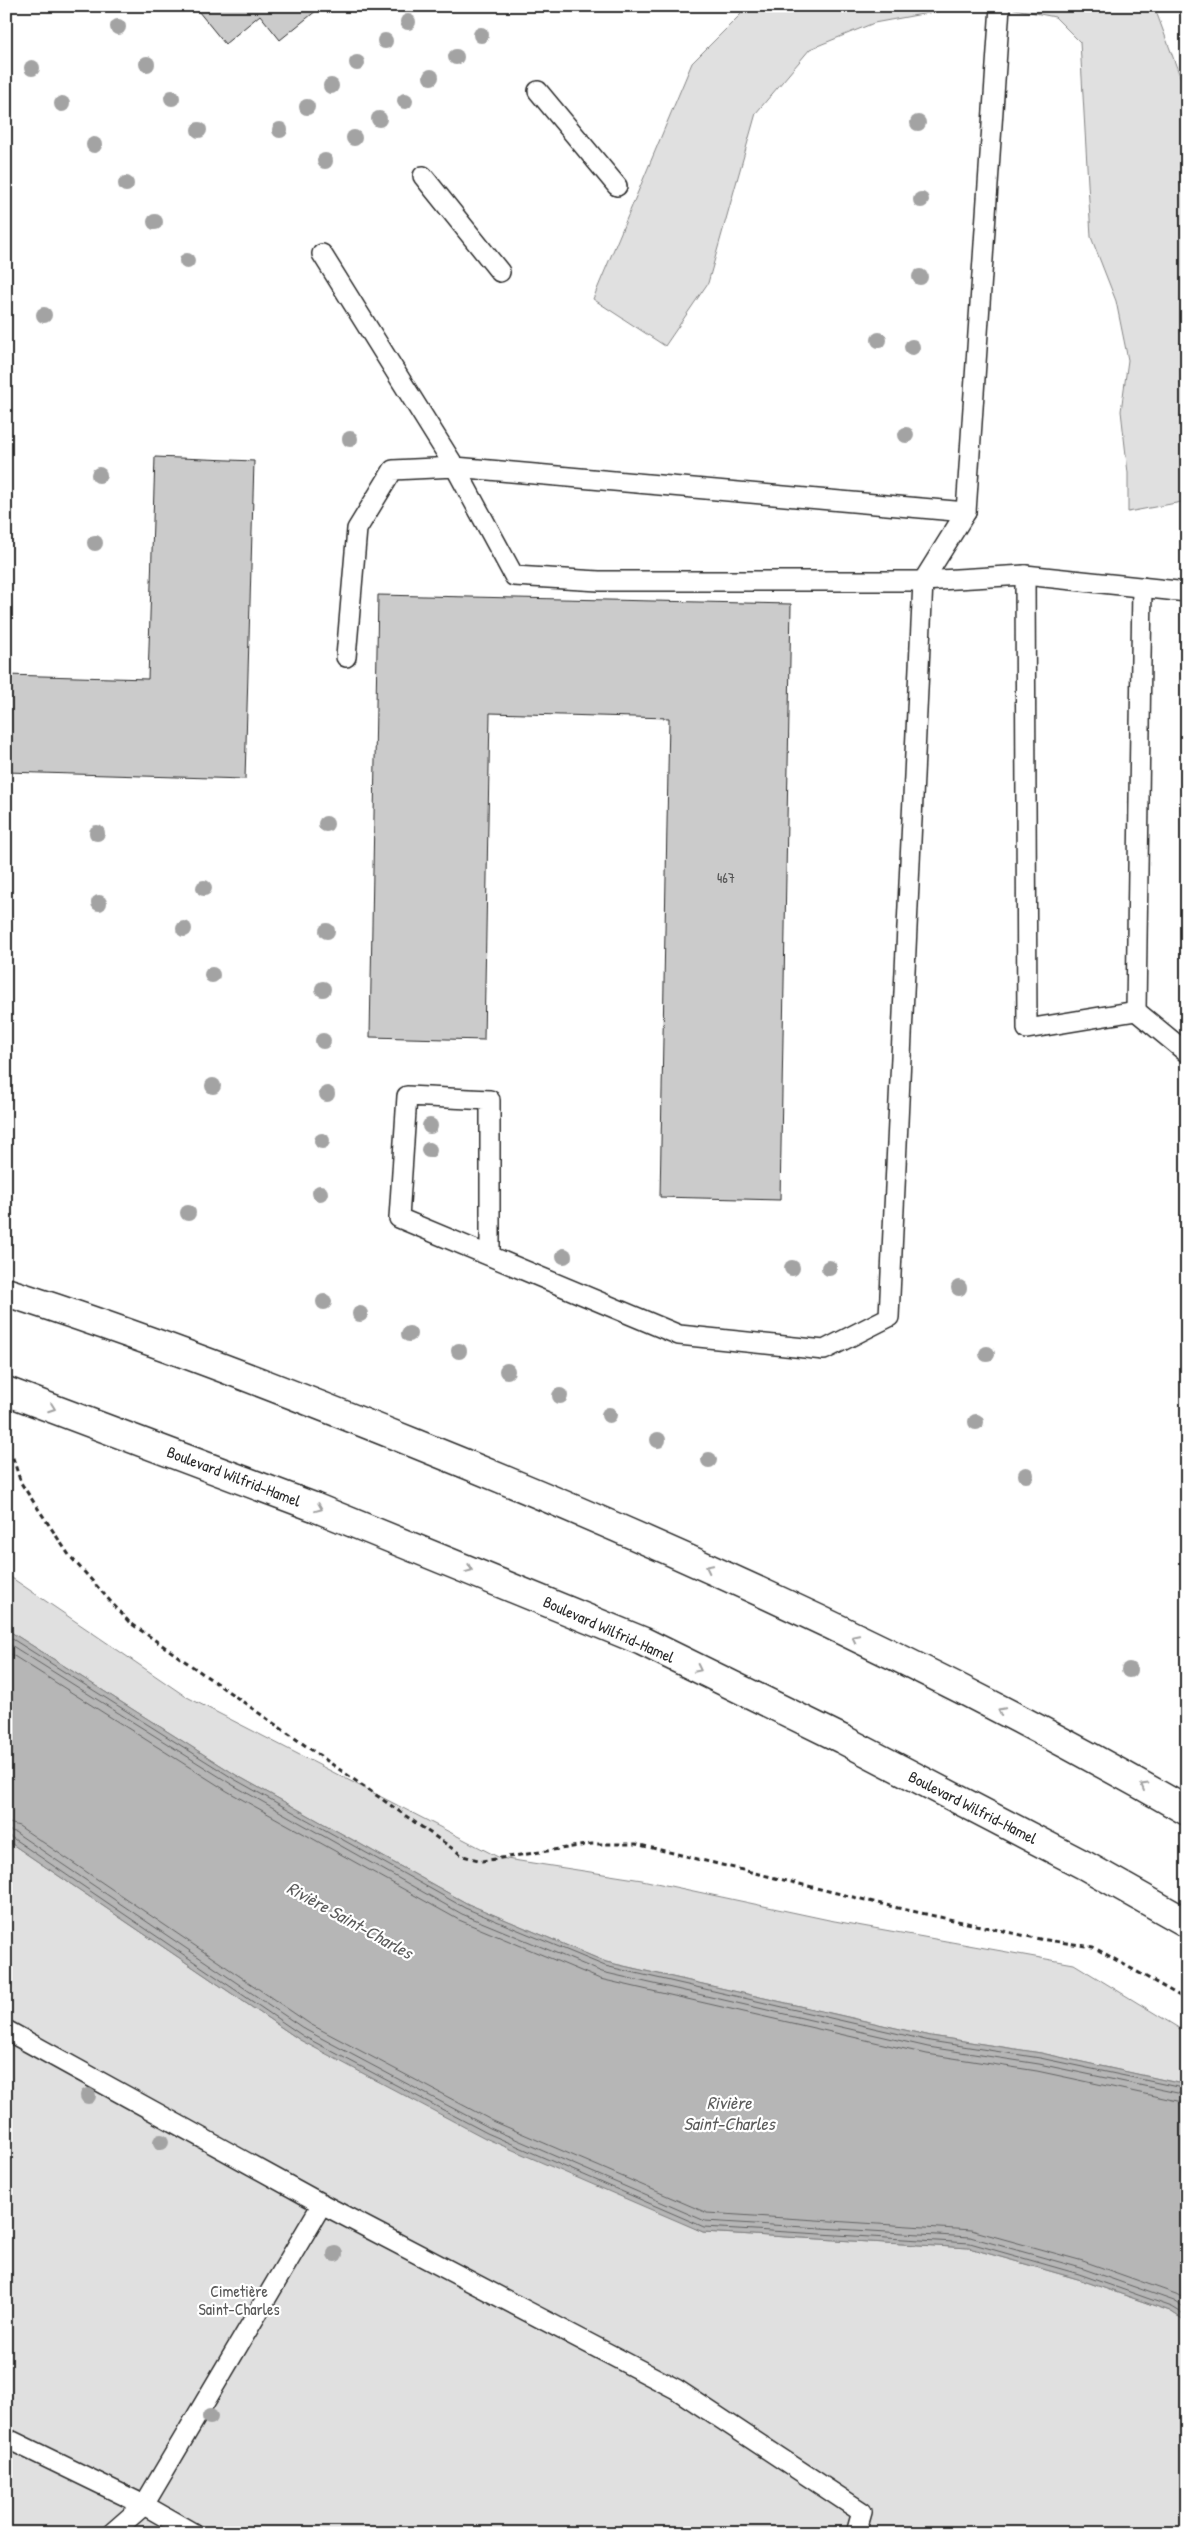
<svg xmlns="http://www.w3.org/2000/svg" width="1193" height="2539" font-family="'Patrick Hand',sans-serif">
<rect width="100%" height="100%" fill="#fff"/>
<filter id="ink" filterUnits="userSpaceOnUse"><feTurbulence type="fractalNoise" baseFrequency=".02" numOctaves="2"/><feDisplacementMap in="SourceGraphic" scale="10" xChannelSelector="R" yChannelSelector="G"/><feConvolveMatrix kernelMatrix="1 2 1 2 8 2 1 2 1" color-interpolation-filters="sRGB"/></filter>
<g filter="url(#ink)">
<!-- green -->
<g fill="#e0e0e0" stroke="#868686">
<polygon points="749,6 966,6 874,23 810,49 756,113 708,283 665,346 593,299 692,63"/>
<polygon points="1000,6 1154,6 1187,95 1187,501 1128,512 1128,473 1121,411 1128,360 1116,301 1091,237 1080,42 1055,17"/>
<polygon points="6,1574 185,1696 500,1858 642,1880 829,1920 1074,1964 1187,2033 1187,2085 1041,2053 931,2036 606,1962 468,1904 236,1775 6,1629"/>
<polygon points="6,1840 300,2040 703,2232 969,2248 1078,2279 1170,2311 1187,2322 1187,2533 6,2533"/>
</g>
<!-- water -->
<polygon fill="#b6b6b6" stroke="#7e7e7e" points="6,1629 236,1775 468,1904 606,1962 931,2036 1041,2053 1187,2085 1187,2322 1170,2311 1078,2279 969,2248 703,2232 485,2138 300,2040 6,1840"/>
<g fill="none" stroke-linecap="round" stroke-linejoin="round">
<!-- shore -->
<g stroke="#636363" stroke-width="1">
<polyline points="6,1635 234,1779 465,1908 605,1966 930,2041 1040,2058 1187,2089"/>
<polyline points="6,1642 231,1784 462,1914 602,1972 928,2047 1039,2064 1187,2095"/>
<polyline points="6,1651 227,1791 459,1920 600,1979 927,2054 1037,2071 1187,2103"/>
<polyline points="6,1822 19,1826 310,2024 493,2121 707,2213 971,2230 1083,2261 1176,2294 1187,2300"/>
<polyline points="6,1830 15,1832 306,2030 490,2128 705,2221 970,2237 1081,2268 1174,2301 1187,2309"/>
<polyline points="6,1836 11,1837 303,2036 487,2133 704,2227 970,2243 1079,2274 1172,2307 1187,2316"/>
</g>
</g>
<!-- building -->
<g fill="#cbcbcb" stroke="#2b2b2b">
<polygon points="194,6 322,6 280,40 260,15 225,44"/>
<polygon points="6,193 9,193 6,267"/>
<polygon points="155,457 254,461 245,779 6,772 6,675 148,679"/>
<polygon points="378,595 791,604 780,1200 660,1197 669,718 490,713 484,1040 370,1037"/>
</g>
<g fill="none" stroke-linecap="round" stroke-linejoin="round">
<defs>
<g id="service">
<polyline points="538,91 617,186"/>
<polyline points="423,176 500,272"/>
<polyline points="322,254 455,467 966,512"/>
<polyline points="1025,575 1027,1029 1136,1011 1187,1053"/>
<polyline points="346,657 357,529 393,470 455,467 514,576 599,581 923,581 1025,575 1187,592"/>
<polyline points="1136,1011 1142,587"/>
<polyline points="490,1256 490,1100 407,1096 399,1218 679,1335 824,1350 889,1317 923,581 966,512 1000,6"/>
<polyline points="6,2030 322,2204 676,2389 862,2512 856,2533"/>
<polyline points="6,2438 144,2505 193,2533"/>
<polyline points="112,2533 144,2505 322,2204"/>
</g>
<g id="primary">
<path d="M6,1292c138,44 274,97 408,151 264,106 526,226 773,368"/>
<polyline points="6,1391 314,1507 642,1641 842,1739 1086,1866 1187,1923"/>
</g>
</defs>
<!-- service casing -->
<use href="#service" stroke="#2b2b2b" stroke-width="22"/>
<!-- primary casing -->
<use href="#primary" stroke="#2b2b2b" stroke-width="31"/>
<!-- path -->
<polyline stroke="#2b2b2b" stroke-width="3" stroke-dasharray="5 4" stroke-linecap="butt" points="6,1454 12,1455 21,1483 69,1555 129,1622 463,1856 482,1861 592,1844 636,1844 898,1908 1040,1939 1093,1947 1187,2000"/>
<!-- service -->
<use href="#service" stroke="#fff" stroke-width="19"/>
<!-- primary -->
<use href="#primary" stroke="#fff" stroke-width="28"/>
</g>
<!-- trees -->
<g fill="#a3a3a3">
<circle cx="408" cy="22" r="8"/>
<circle cx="118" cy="27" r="8"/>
<circle cx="481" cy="35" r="8"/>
<circle cx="385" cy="41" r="8"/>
<circle cx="456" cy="57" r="8"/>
<circle cx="357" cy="63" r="8"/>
<circle cx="147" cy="64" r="8"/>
<circle cx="32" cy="68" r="8"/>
<circle cx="431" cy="77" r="8"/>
<circle cx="331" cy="86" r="8"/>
<circle cx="172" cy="98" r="8"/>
<circle cx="405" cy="101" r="8"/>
<circle cx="62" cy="104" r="8"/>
<circle cx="307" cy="107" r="8"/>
<circle cx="379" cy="119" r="8"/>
<circle cx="918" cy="123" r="8"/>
<circle cx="199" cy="130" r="8"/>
<circle cx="280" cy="130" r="8"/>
<circle cx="354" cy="138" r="8"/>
<circle cx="94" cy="145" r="8"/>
<circle cx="325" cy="161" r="8"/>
<circle cx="126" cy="184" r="8"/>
<circle cx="921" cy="200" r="8"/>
<circle cx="155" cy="222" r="8"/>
<circle cx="187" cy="261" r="8"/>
<circle cx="920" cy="277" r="8"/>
<circle cx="44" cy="315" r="8"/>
<circle cx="879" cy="340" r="8"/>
<circle cx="912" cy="347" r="8"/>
<circle cx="906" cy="435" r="8"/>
<circle cx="350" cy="439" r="8"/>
<circle cx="99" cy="475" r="8"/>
<circle cx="95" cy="543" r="8"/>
<circle cx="326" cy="824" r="8"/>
<circle cx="97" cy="833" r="8"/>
<circle cx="204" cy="888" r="8"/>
<circle cx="99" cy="903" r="8"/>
<circle cx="184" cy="929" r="8"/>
<circle cx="327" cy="931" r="8"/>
<circle cx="212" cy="975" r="8"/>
<circle cx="323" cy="989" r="8"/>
<circle cx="323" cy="1041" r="8"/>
<circle cx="213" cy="1086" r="8"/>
<circle cx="327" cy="1094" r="8"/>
<circle cx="430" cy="1126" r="8"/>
<circle cx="322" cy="1141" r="8"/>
<circle cx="429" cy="1150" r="8"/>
<circle cx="320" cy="1193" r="8"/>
<circle cx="188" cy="1213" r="8"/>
<circle cx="564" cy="1256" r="8"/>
<circle cx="792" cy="1268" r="8"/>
<circle cx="829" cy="1268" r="8"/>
<circle cx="959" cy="1288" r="8"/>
<circle cx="324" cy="1302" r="8"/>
<circle cx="360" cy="1314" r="8"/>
<circle cx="409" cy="1334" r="8"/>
<circle cx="459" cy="1351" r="8"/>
<circle cx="987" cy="1354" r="8"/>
<circle cx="507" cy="1371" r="8"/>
<circle cx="560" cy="1396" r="8"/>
<circle cx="609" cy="1415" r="8"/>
<circle cx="976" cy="1422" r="8"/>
<circle cx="658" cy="1440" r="8"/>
<circle cx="709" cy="1460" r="8"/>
<circle cx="1026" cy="1475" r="8"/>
<circle cx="1129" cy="1670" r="8"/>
<circle cx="88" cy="2096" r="8"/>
<circle cx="161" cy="2142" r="8"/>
<circle cx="335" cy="2254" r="8"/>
<circle cx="210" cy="2417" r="8"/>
</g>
<!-- one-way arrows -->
<defs><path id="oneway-chevron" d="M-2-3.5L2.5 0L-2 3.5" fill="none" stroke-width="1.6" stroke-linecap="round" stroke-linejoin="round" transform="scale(1.25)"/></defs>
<g stroke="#a0a0a0">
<use href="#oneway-chevron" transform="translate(52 1408) rotate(20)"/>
<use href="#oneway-chevron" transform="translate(319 1508) rotate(22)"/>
<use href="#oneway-chevron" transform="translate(709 1568) rotate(-154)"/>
<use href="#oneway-chevron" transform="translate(469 1569) rotate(22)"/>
<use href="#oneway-chevron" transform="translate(855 1638) rotate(-154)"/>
<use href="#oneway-chevron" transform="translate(698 1669) rotate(26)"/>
<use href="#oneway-chevron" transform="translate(1001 1711) rotate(-153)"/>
<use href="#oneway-chevron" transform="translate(1144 1786) rotate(-150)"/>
</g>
</g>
<g text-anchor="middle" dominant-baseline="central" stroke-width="4.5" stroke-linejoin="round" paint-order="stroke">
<!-- number labels -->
<g font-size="14" fill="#535353">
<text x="726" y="877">467</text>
</g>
<!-- street labels -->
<g font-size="16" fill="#2b2b2b" stroke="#fff">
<text transform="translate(234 1476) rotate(21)">Boulevard Wilfrid-Hamel</text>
<text transform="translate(609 1629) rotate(24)">Boulevard Wilfrid-Hamel</text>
<text transform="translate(973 1807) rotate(27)">Boulevard Wilfrid-Hamel</text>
</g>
<!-- park labels -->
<g font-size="16" fill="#585858" stroke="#fff">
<text x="239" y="2291">Cimetière<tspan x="239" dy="18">Saint-Charles</tspan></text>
</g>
<!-- water labels -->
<g font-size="18" font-style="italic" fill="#5c5c5c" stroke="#fff">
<text transform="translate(350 1920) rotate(29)">Rivière Saint-Charles</text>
<text x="729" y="2102">Rivière<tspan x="729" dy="21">Saint-Charles</tspan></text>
</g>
</g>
<!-- margin -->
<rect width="1193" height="2539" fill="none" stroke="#fff" stroke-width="25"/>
<rect x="12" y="12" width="1168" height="2514" fill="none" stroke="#2b2b2b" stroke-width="2" filter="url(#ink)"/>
</svg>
